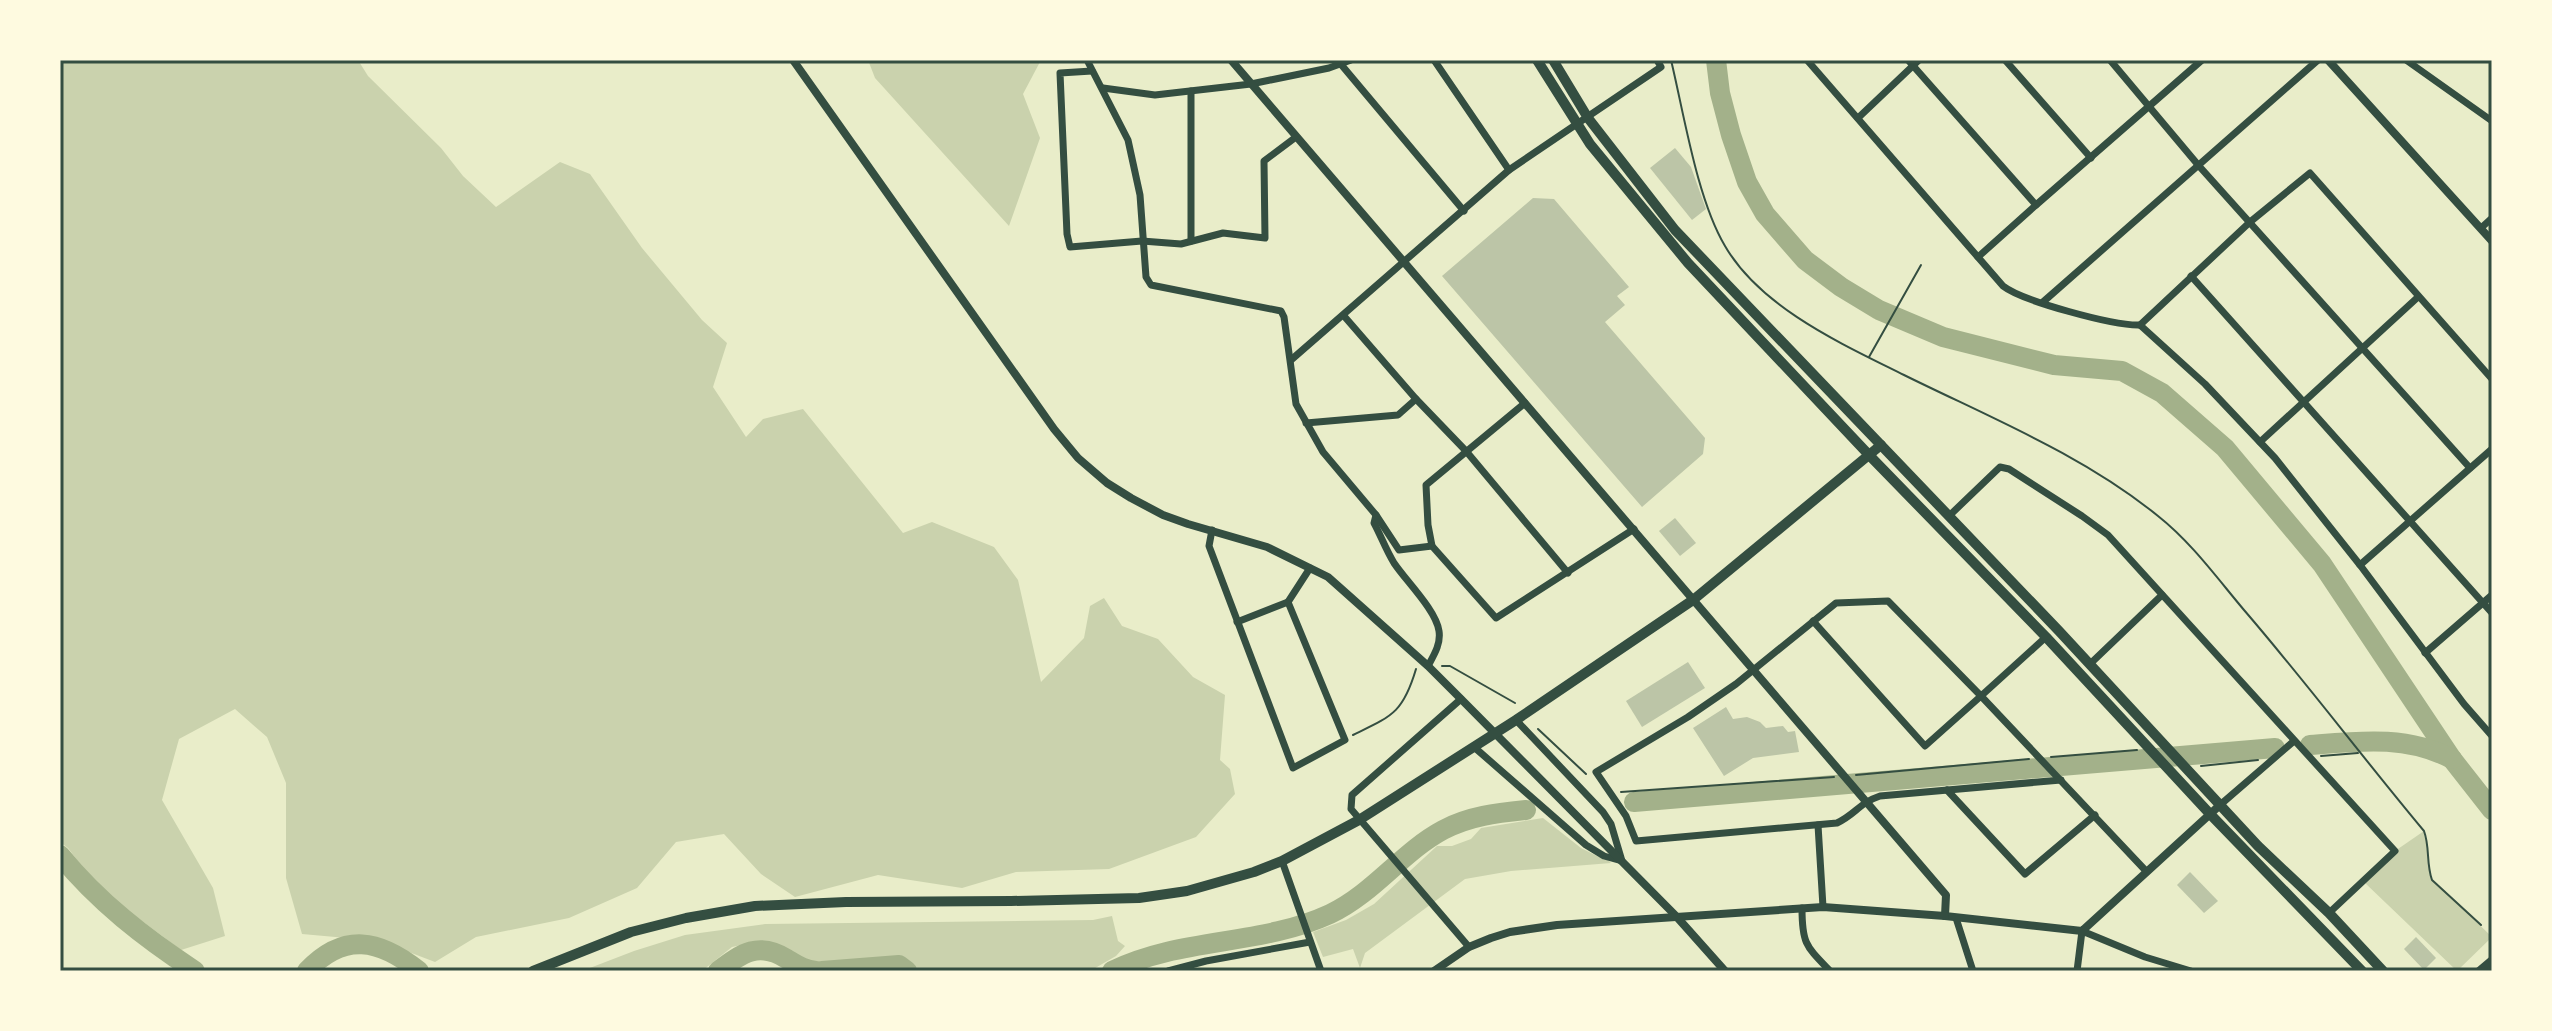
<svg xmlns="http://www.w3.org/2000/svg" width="2552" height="1031" font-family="'Public Sans',sans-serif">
<rect width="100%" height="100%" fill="#e9edc9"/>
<!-- green -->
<g fill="#cad2ad">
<polygon points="60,60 358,60 368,76 441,148 463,176 496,207 560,162 590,174 642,248 702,320 727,343 713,387 746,437 763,419 803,409 903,533 932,522 994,547 1018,580 1041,682 1084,638 1090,606 1104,598 1122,626 1158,639 1193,677 1225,695 1220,760 1230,769 1235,794 1196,837 1109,869 1016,872 962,888 878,875 795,897 761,874 724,834 676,842 637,888 569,918 476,937 435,962 380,941 302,934 286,878 286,783 267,737 235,709 179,739 162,800 213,888 225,936 181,950 99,889 68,848 60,842"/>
<polygon points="868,60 1041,60 1023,94 1040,138 1009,226 875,78"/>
<polygon points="1543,818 1581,848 1599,857 1604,856 1611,863 1511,871 1465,879 1365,953 1360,968 1353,949 1323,957 1313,932 1346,920 1374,904 1437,846 1452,846 1471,839 1481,828"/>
<path d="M2424,831c6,16 2,32 8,48l60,58 -35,34 -93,-89 31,-31z"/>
<polygon points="1112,916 1118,941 1125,946 1116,956 1090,971 907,971 899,965 809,962 774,943 755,942 732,947 702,971 582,971 634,951 685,935 765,924 1093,920"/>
</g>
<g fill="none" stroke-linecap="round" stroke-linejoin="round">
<!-- river -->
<g stroke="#a3b18a" stroke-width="20">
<polyline points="1716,60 1720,93 1731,135 1747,182 1765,214 1805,260 1841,287 1879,310 1943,337 2054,365 2122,371 2162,393 2225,448 2322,564 2452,759 2492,810"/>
<path d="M2310,745c49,-4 97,-10 142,14"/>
<polyline points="1634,802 2275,748"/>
<path d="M60,855c38,47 85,83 135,116"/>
<path d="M307,971c37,-39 72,-32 112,0"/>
<path d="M718,971c24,-18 41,-30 69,-12 10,6 17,11 29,12"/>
<polyline points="822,971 899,965 907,971"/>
<path d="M1112,971c69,-34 149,-25 218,-57 44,-21 72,-62 113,-84 26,-14 54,-17 83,-20"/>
</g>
</g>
<!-- building -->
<g fill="#bcc5a7">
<polygon points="1675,148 1691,167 1706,209 1692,220 1650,168"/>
<polygon points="1533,198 1554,199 1629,287 1617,296 1625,305 1605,322 1705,438 1703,454 1642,507 1442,276"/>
<polygon points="1675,518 1696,543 1680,556 1659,531"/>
<polygon points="1688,662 1705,688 1642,727 1626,701"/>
<polygon points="1726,707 1733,719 1747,717 1760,722 1766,728 1783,726 1788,732 1795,731 1799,752 1753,758 1724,776 1693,728"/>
<polygon points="2190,872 2218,901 2204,913 2177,885"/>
<polygon points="2416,937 2436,958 2424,970 2404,949"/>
</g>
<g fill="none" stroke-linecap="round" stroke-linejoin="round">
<!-- path -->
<g stroke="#344e41" stroke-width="2">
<path d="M1671,60c13,54 26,139 54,186 36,62 117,98 179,129 87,43 179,80 254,141 33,26 59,62 86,94 62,72 119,148 180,221 6,16 2,32 8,49l49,45"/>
<polyline points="1869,357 1921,265"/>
<polyline points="1442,666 1450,666 1515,703"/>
<polyline points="1538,729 1586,774"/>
<path d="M1353,735c39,-19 50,-22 63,-66"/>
<polyline points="2321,756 2358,753"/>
<polyline points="2051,757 2137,750"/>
<polyline points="2201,766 2258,760"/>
<polyline points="1856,775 2029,759"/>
<polyline points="1621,792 1834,777"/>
</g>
<!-- minor -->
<g stroke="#344e41" stroke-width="7">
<path d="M1087,60l41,80 12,55 6,82 5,8 130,26 3,6 12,87 27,48 53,63 -2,8c7,13 12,27 20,40 12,18 42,47 45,68 2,13 -5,24 -11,35"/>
<polyline points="1434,60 1509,170"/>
<path d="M1807,60l196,226c19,15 111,40 137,39l65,59 70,74 85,107 104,139 28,32"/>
<polyline points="1908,60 2036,205 2202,60"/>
<polyline points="2005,60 2091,158"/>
<polyline points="2110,60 2199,166 2470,468"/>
<polyline points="2406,60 2492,121"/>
<polyline points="1339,62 1464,211"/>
<polyline points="1092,71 1060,73 1067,234 1070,247 1142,241 1181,244 1223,233 1265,238 1264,161 1296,137"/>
<polyline points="1103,88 1155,95 1251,84 1329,68 1351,60"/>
<polyline points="1191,91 1191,241"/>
<polyline points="1858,118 1919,60"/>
<polyline points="2481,228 2492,218"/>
<polyline points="1978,257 2036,205"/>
<polyline points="2191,276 2492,613"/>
<polyline points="2043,302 2318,60"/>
<polyline points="1344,316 1416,399 1466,451 1568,573"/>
<polyline points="2140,325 2250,222 2310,173 2492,379"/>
<polyline points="1291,360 1509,170 1661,67 1657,60"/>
<polyline points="1525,403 1426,485 1428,525 1432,546 1496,618 1634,529"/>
<polyline points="1306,423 1398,415 1416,399"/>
<polyline points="2260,442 2418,297"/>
<polyline points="1376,515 1399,550 1432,546"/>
<polyline points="1949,516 2000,467 2009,469 2082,516 2108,535 2395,851 2329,913"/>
<polyline points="1212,530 1209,546 1293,768 1345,740 1288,602"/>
<polyline points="2360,565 2492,449"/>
<polyline points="1813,621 1925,746 1981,696 2146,871"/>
<polyline points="1237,622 1288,602 1310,568"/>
<path d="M2046,637l-65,59 -93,-95 -52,2 -100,81 -48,33 -92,55 30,44 10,25 201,-18c19,-9 22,-20 43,-27l181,-16"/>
<polyline points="2425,653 2492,595"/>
<polyline points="2090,664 2162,595"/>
<polyline points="1461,699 1352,795 1351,809 1469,947"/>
<polyline points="1474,747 1586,845 1604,856 1622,861 1611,824 1603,812 1516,720"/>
<polyline points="1947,790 2025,874 2095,815"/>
<polyline points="2220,805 2294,741"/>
<polyline points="1818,825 1823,907"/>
<polyline points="1282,861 1321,971"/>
<path d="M1802,908c0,36 4,38 28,63"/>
<polyline points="1956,918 1973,971"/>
<polyline points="1168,971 1206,961 1310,942"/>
<polyline points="2077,971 2082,931 2145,957 2191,971"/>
</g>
<!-- tertiary -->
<g stroke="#344e41" stroke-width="8">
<polyline points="793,60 1054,429 1078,458 1107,483 1131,498 1163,515 1188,524 1267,547 1328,577 1428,666 1461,699 1676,916 1725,971"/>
<polyline points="1231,60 1946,895 1945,916 2082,931 2220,805"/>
<polyline points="2328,60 2492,241"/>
<polyline points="1434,971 1469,947 1491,938 1510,932 1557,925 1823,907 1945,916"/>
<polyline points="2479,971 2492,960"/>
</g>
<!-- primary -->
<g stroke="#344e41" stroke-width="10">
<polyline points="1537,60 1590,144 1688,263 1869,455 2046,637 2210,814 2362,971"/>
<polyline points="1553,60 1588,118 1675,230 2059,631 2258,846 2329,913 2383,971"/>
<polyline points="533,971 631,932 686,918 755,906 846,902 1011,901 1139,898 1187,891 1254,872 1282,861 1359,820 1516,720 1693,600 1881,445"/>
</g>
</g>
<!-- border -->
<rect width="2552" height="1031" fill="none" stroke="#fefae0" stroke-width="124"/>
<rect x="62" y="62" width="2428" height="907" fill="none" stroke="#344e41" stroke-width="3"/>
</svg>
